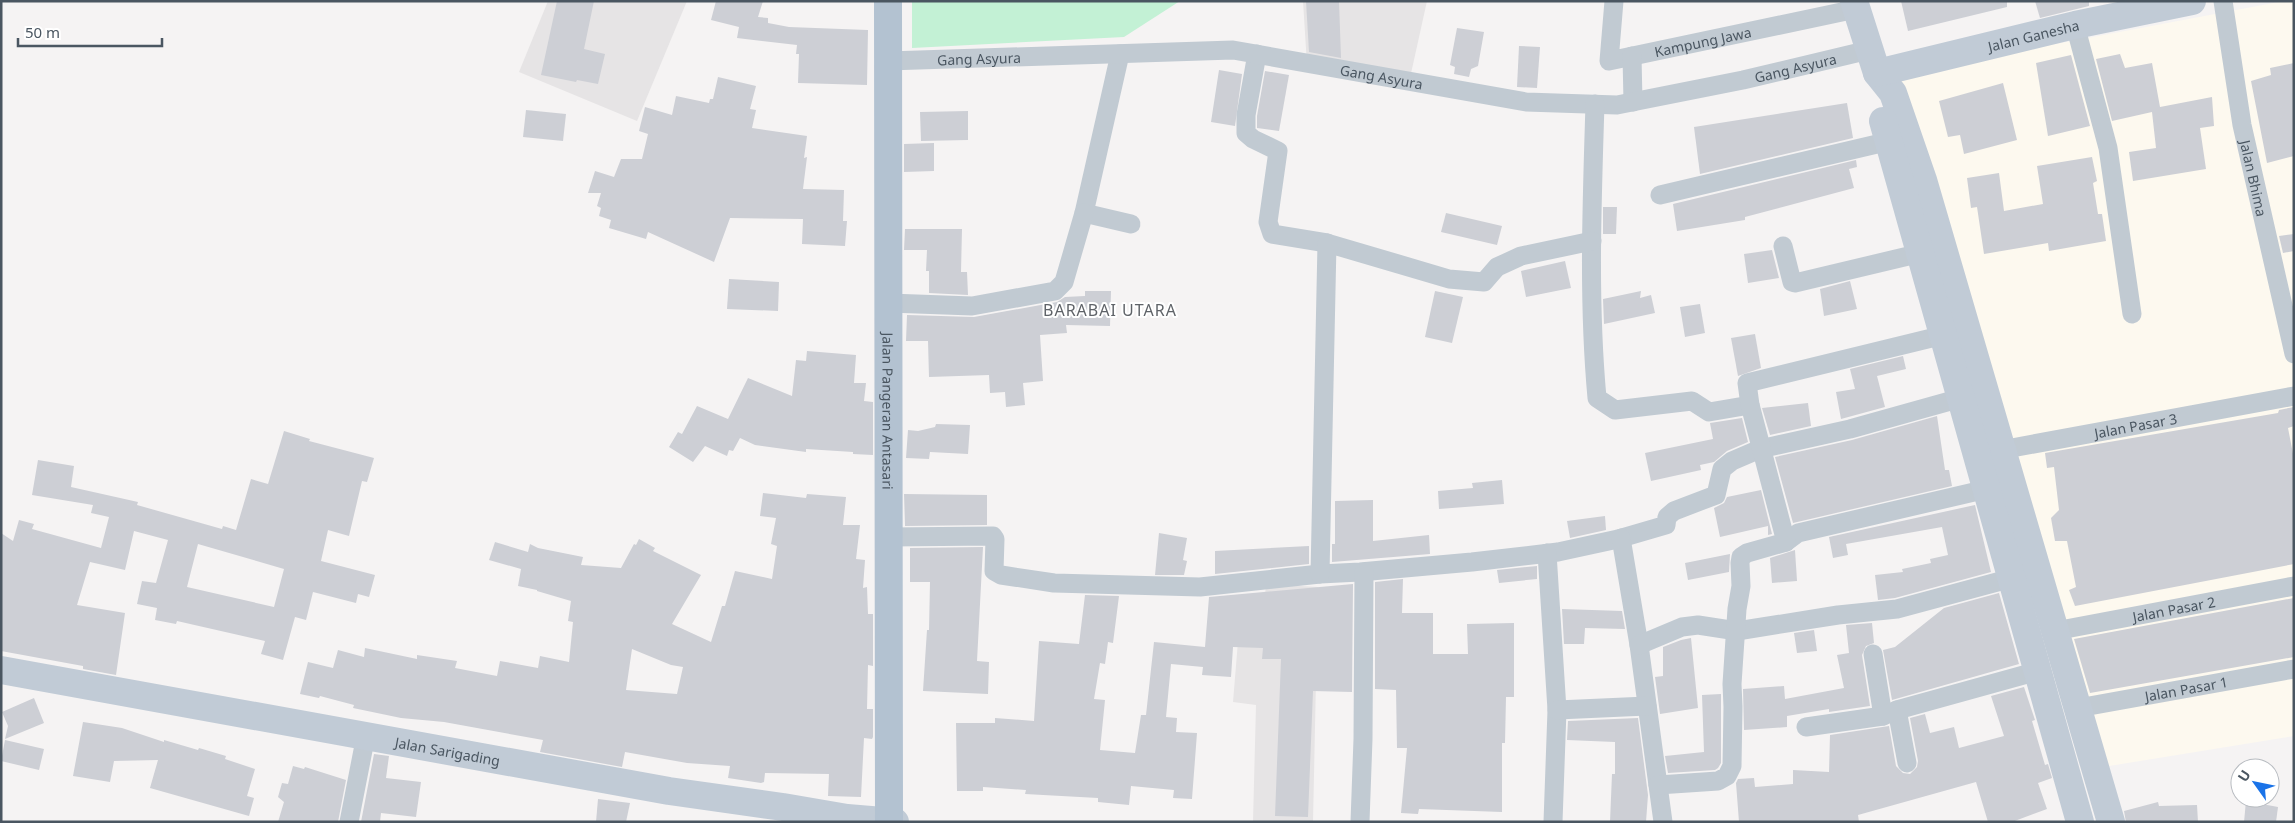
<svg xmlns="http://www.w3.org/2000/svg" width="2295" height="823" font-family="'Noto Sans',sans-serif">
<rect width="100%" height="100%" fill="#f5f3f3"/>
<!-- commercial -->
<polygon fill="#fdf9ef" points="2284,1 2294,1 2294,736 2103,767 1891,75"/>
<!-- education -->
<g fill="#e6e4e5">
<polygon points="548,1 687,1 637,121 519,72"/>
<polygon points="1303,1 1427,1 1410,78 1307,65"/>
<polygon points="1266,584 1318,587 1313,822 1253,822 1256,705 1233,702 1239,629 1262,630"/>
</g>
<!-- green -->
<polygon fill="#c3f1d5" points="912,1 1180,1 1124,37 912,48"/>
<!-- building -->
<g fill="#cdcfd5" fill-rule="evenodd">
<polygon points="557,1 594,1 584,49 605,54 598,84 577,80 576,82 541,75"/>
<polygon points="716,1 763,1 758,17 768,18 768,23 789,27 868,30 867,85 798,83 799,54 796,54 797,45 737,38 739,27 711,20"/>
<polygon points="1306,1 1339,1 1341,58 1309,52"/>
<polygon points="1901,1 2007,1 2007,7 1908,31"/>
<polygon points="2035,1 2089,1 2089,6 2040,18"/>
<polygon points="1457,28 1484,32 1478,66 1471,69 1469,77 1454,74 1455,67 1450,65"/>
<polygon points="1519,46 1540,47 1537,88 1517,87"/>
<polygon points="2120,54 2125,68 2152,63 2160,107 2212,97 2214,126 2200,128 2206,169 2133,181 2129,152 2156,148 2152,112 2112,121 2096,59"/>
<polygon points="2071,55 2090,126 2048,136 2036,63"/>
<polygon points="2294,63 2294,156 2267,163 2251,81 2271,75 2270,68"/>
<polygon points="1219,70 1242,74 1235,126 1211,122"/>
<polygon points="1265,71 1289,75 1279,131 1257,128 1257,116"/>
<polygon points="718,77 756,86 750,109 756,110 752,128 807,136 804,158 807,157 803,189 844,190 843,221 847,221 845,246 802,244 803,219 730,218 714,262 648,232 646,239 609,228 611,220 599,216 601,208 597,206 601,193 588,193 595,171 614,177 621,159 642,159 648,134 639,131 645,107 672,115 676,96 709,103 710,99 713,99"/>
<polygon points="2003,83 2017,140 1964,154 1960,135 1948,137 1939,101"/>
<polygon points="1847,103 1853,138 1700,174 1694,127"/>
<polygon points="526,110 566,114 563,141 523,137"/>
<polygon points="968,111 968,140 921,141 920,112"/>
<polygon points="934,143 934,171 904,172 904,144"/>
<polygon points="2092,157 2097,181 2093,183 2098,214 2102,214 2106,241 2049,251 2048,243 1984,254 1977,207 1971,208 1967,178 1999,173 2004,211 2043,204 2037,166"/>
<polygon points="1856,160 1857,167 1849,169 1854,188 1745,217 1745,220 1677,231 1673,204"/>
<polygon points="1603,207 1617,207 1616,234 1603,234"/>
<polygon points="1446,213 1502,226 1497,245 1441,232"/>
<polygon points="905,229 962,229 961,272 967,272 968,295 929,293 929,271 926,271 927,250 904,250"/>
<polygon points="2294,234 2294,251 2283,253 2279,236"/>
<polygon points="1772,250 1779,278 1748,283 1744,254"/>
<polygon points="1565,261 1571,288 1526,297 1521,271"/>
<polygon points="729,279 779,282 778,311 727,309"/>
<polygon points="1850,281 1857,309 1824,316 1820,289"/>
<polygon points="1085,291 1111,291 1110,326 1066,325 1067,333 1040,335 1043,381 1023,383 1025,405 1006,407 1005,392 990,393 989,375 929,377 928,341 906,341 907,315 974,317 1057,302 1065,297 1085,296"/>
<polygon points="1435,291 1463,297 1452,343 1425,337"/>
<polygon points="1641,291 1640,298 1651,295 1655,313 1604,324 1603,299"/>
<polygon points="1700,304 1705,333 1685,337 1680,307"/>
<polygon points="1755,334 1761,368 1738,376 1731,338"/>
<polygon points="807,351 856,355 854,383 866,383 864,401 873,402 873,455 853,454 853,452 806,449 806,452 755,445 740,438 733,451 729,450 727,456 705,446 693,462 669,447 678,432 682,434 697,406 728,419 748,378 792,396 796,360 806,361"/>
<polygon points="1903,356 1906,369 1877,376 1885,407 1841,419 1836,392 1855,389 1850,369"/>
<polygon points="1808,403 1811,426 1770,435 1762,408"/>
<polygon points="2294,407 2294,426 2288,428 2294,459 2294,564 2075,606 2069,590 2076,587 2067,541 2055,541 2051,518 2059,510 2054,467 2047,468 2045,453 2278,413 2279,410"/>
<polygon points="1937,416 1945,470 1949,470 1952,486 1793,523 1775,457 1852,440"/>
<polygon points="1742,418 1748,442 1727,451 1714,462 1700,465 1701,470 1651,481 1645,453 1713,439 1710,423"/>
<polygon points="936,424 970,425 968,454 930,452 929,459 906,458 908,430 918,431 935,427"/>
<path d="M284,431l26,8 -1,2 65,17 -7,24 -5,-1 -13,55 -21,-6 -7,31 54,14 -6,22 -11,-3 -2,9 -43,-11 -7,28 -11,-3 -12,43 -22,-6 4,-13 -88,-20 -1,3 -21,-4 2,-12 -20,-4 5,-23 14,2 12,-43 -34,-9 -9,39 -35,-8 -13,43 48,8 -9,62 -33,-6v-3l-82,-15v-118l12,8 6,-21 15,4 -2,5 69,19 8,-31 -18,-4 2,-8 -61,-10 6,-35 36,6 -3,21 67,15 -1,3 85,24 1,-3 13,4 15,-51 17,5zM198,544l86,25 -10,38 -87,-20z"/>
<polygon points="1502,480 1504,504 1439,509 1438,491 1473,488 1472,483"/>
<polygon points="1761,490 1772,534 1768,535 1768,526 1720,537 1714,508 1724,503 1727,497"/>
<path d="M763,493l43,5 1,-4 39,3 -3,28h17l-4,34 9,1 -2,28 4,-1 1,27h5v52l-5,-1 -1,44h6v28l-1,2 -8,-1 -3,59 -33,-1 1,-22 -64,-1 -1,9 -3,1 -33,-5 2,-12 -43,-3 -62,-11 -3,15 -82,-15 3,-12 -99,-18 -43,-4 -48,-10 1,-3 -34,-9 -1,2 -19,-4 8,-32 25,6 5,-18 26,7 1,-9 52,11v-4l40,6 -2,7 42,8 3,-15 38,7 2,-12 29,6 4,-40 -5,-1 3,-20 -34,-10v-1l-19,-4 3,-17 -32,-9 6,-18 33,10 2,-8 8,4 45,9 -2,8 40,3 13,-24 2,1 3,-6 16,9 -2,3 48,24 -29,49 39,18 11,-36h3l10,-35 37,8 5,-33 -6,-2 5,-26 -16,-2zM632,649l39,16 12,2 -6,27 -51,-4z"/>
<polygon points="904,494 987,495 987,525 905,526"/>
<polygon points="1373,500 1373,541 1429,535 1430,554 1332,562 1332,544 1335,544 1335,501"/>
<polygon points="1975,505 1991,572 1895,598 1878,600 1875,575 1903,572 1902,569 1931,563 1930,559 1948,555 1942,527 1846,544 1848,555 1833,558 1829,537"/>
<polygon points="1605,516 1606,530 1570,538 1567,521"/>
<polygon points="1159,533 1187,538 1183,560 1187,561 1184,575 1155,575"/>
<polygon points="1309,546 1309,564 1215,574 1215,551"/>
<polygon points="983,547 977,661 989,662 988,694 923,691 927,630 929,630 930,582 910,582 910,548"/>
<polygon points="1795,550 1797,581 1772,583 1770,558"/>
<polygon points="1730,554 1729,572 1688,580 1685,563"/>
<polygon points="1537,566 1537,579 1499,583 1497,570"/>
<polygon points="1403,579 1402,613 1433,613 1433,654 1468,654 1467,624 1514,623 1514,697 1506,697 1505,743 1502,743 1502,812 1419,809 1418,814 1401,813 1407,748 1397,748 1396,690 1375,689 1375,582"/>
<polygon points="1353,584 1352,692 1313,691 1308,817 1275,816 1281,659 1262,659 1263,648 1233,647 1231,677 1202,675 1203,667 1171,664 1166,717 1177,718 1176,732 1197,733 1192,799 1173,798 1174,790 1131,786 1129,805 1098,802 1098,798 1025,794 1026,790 983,787 983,791 957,791 956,723 995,723 995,718 1034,721 1039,641 1079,644 1085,595 1119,596 1113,643 1108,642 1105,664 1100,663 1094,699 1105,700 1100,750 1135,753 1141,715 1146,715 1154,642 1205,647 1209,597"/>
<polygon points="1999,593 2019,664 1892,700 1883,650 1895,647 1944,608"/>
<polygon points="2294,598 2294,657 2090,693 2074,639"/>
<polygon points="1562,609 1622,611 1625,629 1585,628 1584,644 1564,644"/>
<polygon points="1872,623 1874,643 1866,646 1862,655 1870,706 1829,712 1829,709 1787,716 1787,727 1744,730 1743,689 1784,686 1785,699 1844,688 1837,655 1849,653 1846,625"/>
<polygon points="1814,630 1817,651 1797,653 1794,633"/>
<polygon points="1691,638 1698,708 1660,714 1655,677 1663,676 1663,647 1681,640"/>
<polygon points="2024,687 2035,720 2032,721 2045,765 2048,764 2052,778 2038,783 2047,809 2012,822 1988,822 1976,782 1858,815 1859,822 1739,822 1736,783 1738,779 1754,778 1755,787 1793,784 1793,770 1829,772 1830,735 1889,726 1896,766 1903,773 1910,774 1917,767 1918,761 1910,718 1925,714 1930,733 1954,727 1959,748 2004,736 1991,696"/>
<polygon points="1721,694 1721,763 1718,768 1715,770 1668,773 1665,756 1704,752 1702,695"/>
<polygon points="34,698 44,723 5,739 8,726 2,712"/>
<polygon points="1638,718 1648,795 1646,822 1610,822 1612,774 1615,774 1615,742 1567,740 1568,721"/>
<polygon points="83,722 122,728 164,742 164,740 198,750 199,748 226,756 225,759 255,769 247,796 254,798 249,816 150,788 158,760 114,761 110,782 73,776"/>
<polygon points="5,740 44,749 39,770 1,761"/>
<polygon points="374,754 389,756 386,778 421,782 416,817 381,813 380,822 361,822"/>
<polygon points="293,766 304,769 305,767 346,780 338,822 278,822 284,802 278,797 282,783 288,784"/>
<polygon points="598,799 630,803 626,822 596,822"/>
<polygon points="2246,801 2278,807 2276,822 2244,822"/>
<polygon points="2158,802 2159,806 2197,805 2198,822 2126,822 2124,811"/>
</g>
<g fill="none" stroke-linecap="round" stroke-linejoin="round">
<!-- street -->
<g stroke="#c1cad2" stroke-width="19">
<path id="s1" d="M1614,1l-5,60 247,-52"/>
<path id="s2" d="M2223,1l19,124 52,229"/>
<polyline points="2075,25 2108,148 2132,314"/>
<polyline points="1120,54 1084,213 1131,224"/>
<polyline points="1257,54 1246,115 1246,133 1253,139 1278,151 1268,222 1272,234 1327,243"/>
<polyline points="1632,56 1633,102"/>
<path id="s3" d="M888,61l345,-11 293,52 91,3 126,-25 126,-30"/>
<path d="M1595,104c-3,98 -7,196 2,294l18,12 77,-9 17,11 41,-7"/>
<polyline points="1660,195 1890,141"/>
<polyline points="1783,246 1792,282 1795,283 1921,253"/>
<polyline points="889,303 972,306 1055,291 1064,282 1084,213"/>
<path id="s4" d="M1990,452l304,-56"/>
<polyline points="889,537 993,536 995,539 994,571 1001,575 1054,583 1200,587 1320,574 1360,572 1472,562 1558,552 1618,539 1666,525 1667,517 1674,511 1716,495 1722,469 1732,461 1760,449 1850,429 1961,398"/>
<polyline points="1621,538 1639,645 1663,822"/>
<polyline points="1786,542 1798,533 1987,489"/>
<polyline points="1547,553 1557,710 1553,822"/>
<polyline points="1320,574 1327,243 1449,279 1484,282 1497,267 1521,256 1592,241"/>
<path id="s5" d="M2055,631l239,-45"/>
<polyline points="1639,645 1682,627 1698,625 1737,631 1838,615 1897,609 2012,578"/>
<polyline points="1873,654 1883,716"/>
<path id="s6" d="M2078,708l216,-39"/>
<polyline points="1557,710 1647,706"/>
<polyline points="1897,710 1907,763"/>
<polyline points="1806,727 1883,716 1897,710 2038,671"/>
<polyline points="1658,785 1718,781 1727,776 1732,766 1733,707 1732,684 1737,609 1741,586 1740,563 1741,557 1747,553 1786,542 1750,405 1747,383 1944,335"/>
<polyline points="349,822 366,735"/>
<polyline points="1360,822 1363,739 1364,572"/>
</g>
<!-- secondary -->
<g stroke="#c1cbd6" stroke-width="28">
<polyline points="1854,1 1877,73 1893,93 1923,180 2111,822"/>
<path id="s7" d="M1877,73l198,-48 117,-24"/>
<polyline points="1883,121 2080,822"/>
<path id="s8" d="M1,670l668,121 114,16 64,11 48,4"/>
</g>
<!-- primary -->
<path stroke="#b3c2d1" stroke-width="28" id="s9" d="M888,1l1,821"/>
</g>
<g text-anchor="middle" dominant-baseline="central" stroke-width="4" stroke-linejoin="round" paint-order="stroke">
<!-- street labels -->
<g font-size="14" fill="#4a5661" stroke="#fff">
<text stroke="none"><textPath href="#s7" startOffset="161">Jalan Ganesha</textPath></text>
<text stroke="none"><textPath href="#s1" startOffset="156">Kampung Jawa</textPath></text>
<text stroke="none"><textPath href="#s3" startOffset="91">Gang Asyura</textPath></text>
<text stroke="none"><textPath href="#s3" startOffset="916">Gang Asyura</textPath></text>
<text stroke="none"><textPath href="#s3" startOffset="496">Gang Asyura</textPath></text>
<text stroke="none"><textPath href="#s2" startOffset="180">Jalan Bhima</textPath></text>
<text stroke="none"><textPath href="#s9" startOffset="410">Jalan Pangeran Antasari</textPath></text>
<text stroke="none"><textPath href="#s4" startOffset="148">Jalan Pasar 3</textPath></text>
<text stroke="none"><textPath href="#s5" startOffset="121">Jalan Pasar 2</textPath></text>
<text stroke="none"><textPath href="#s6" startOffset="110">Jalan Pasar 1</textPath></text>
<text stroke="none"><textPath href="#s8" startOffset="454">Jalan Sarigading</textPath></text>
</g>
<!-- quarter labels -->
<g font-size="16" letter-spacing="1" fill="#5f6368" stroke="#fff">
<text x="1110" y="310">BARABAI UTARA</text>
</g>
</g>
<!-- border -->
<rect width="2295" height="823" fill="none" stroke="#4a5661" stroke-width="5"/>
<!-- north arrow -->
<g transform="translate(2255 783) rotate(303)"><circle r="24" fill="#ffffff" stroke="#b7bbc0"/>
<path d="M0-4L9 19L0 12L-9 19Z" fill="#1a73e8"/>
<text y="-8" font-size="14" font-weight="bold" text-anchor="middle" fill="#4a5661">U</text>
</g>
<!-- scale -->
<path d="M18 38v8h144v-8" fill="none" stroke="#4a5661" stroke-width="2.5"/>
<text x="25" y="38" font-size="15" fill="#4a5661" stroke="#ffffff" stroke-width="4" paint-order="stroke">50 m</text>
</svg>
